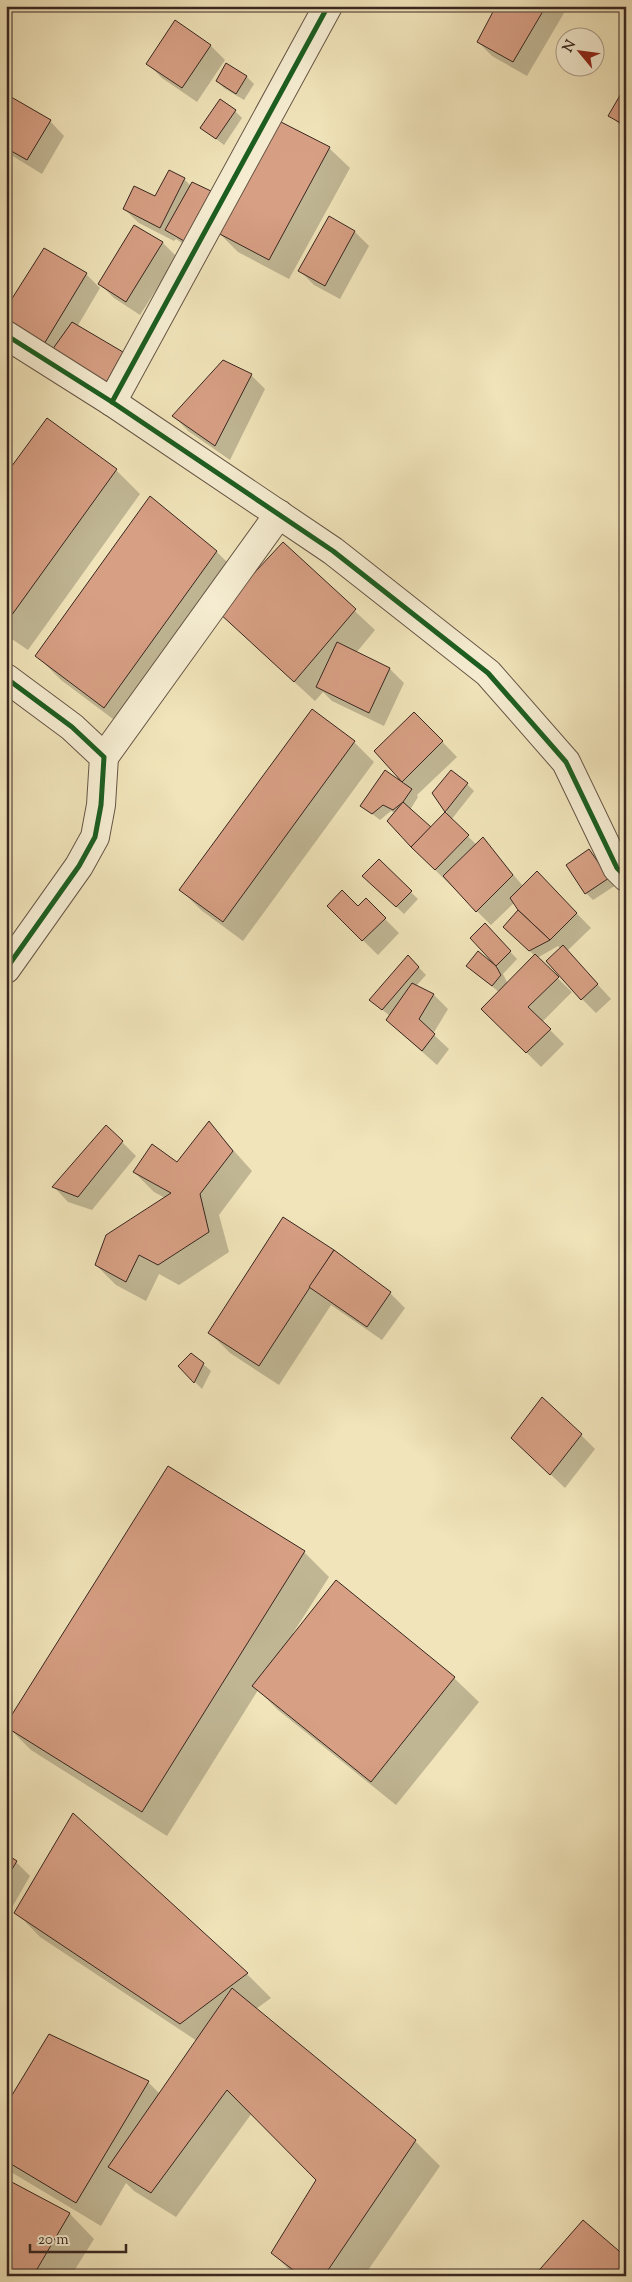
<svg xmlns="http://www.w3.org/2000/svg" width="632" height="2282" font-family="'Sorts Mill Goudy',serif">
<rect width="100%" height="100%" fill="#f1e4ba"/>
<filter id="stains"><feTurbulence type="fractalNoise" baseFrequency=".004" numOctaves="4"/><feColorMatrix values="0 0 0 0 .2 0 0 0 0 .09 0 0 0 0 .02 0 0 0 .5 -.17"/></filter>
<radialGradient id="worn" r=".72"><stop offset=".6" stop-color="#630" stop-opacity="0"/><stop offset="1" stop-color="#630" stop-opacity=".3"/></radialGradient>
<!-- shadow -->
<g fill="#0003">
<polygon points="497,6 557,6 564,13 527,76 492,56 478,42"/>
<polygon points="211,46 225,60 197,102 162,78 148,64"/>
<polygon points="227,65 247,77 254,84 244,100 224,88 217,81"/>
<polygon points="626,88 626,131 610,115"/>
<polygon points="6,95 50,121 64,136 42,174 6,152"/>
<polygon points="235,111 242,118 224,145 202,128"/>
<polygon points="279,122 329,148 350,168 289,279 238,252 218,232"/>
<polygon points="184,179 191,186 210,192 225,206 198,254 176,239 174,241 139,223 124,209 156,198"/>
<polygon points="329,218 355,232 369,246 340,299 314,285 300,271"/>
<polygon points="163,243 177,257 140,315 114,298 100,284"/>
<polygon points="86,274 100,288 77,327 122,353 137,367 120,397 13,337"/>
<polygon points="251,375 265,389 230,460 188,431 174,416"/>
<polygon points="116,470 140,494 28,650 6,635 6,477"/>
<polygon points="283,544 375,630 356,653 390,669 404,683 384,726 332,701 323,692 315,701 240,632"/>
<polygon points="216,551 241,576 129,731 61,680 37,656"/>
<polygon points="312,711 354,742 374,762 243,941 201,910 181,890"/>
<polygon points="429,728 457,757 417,795 418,797 410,810 431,828 447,812 434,793 467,784 474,791 451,820 477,845 483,839 523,886 551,887 591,928 567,951 611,999 596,1013 582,999 561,949 558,946 537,958 572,992 542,1022 564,1044 541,1067 483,1009 499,992 475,973 498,967 472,938 492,932 517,959 503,974 508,984 535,956 512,934 519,911 514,903 491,925 427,862 395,813 391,811 380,820 362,806 406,785 376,751"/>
<polygon points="588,851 616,885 593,900 586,893"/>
<polygon points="379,861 418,899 404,914 364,876"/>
<polygon points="366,900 399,933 378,955 328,906 359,908"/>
<polygon points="408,956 426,975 416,986 434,995 448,1009 433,1034 449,1049 437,1065 402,1034 387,1020 390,1016 370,1000"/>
<polygon points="209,1123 252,1171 219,1215 229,1252 179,1285 159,1274 146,1301 116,1285 96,1265 165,1198 154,1192 134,1172 177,1163"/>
<polygon points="106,1126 136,1156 92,1210 68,1202 54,1187"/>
<polygon points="334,1251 390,1293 405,1308 382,1340 331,1305 279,1385 230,1353 210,1333"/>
<polygon points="203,1364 211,1371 202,1389 179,1366"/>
<polygon points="581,1435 595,1449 565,1488 527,1452"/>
<polygon points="168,1467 304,1552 329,1577 293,1633 295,1634 336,1582 454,1678 479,1702 396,1805 278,1710 258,1690 167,1836 31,1750 7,1726"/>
<polygon points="6,1671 10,1674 6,1680"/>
<polygon points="6,1856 16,1862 30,1876 11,1909 6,1906"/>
<polygon points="16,1912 247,1974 271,1998 256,2009 415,2141 440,2166 364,2276 295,2276 273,2253 317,2180 252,2113 176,2217 134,2191 126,2183 101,2226 6,2169 6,2108 50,2035 148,2082 160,2094 197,2041 40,1937"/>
<polygon points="6,2180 70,2214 94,2239 71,2276 6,2276"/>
</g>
<!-- building -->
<g fill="#d79f84" stroke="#382720">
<polygon points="496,6 546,6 513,62 477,42"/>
<polygon points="175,20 211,45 182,88 146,64"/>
<polygon points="226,63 247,76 236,94 216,81"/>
<polygon points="626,85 626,126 608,116"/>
<polygon points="6,94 51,120 27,160 6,148"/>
<polygon points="220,99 236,110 216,139 200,128"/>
<polygon points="279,121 330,147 269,260 216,232"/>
<polygon points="169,170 185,178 160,228 123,209 134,186 155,196"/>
<polygon points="192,182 211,191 184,241 165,230"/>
<polygon points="329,216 355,231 325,286 298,271"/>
<polygon points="134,225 163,242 126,302 98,284"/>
<polygon points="44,248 87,273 44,344 6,327 6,308"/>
<polygon points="72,322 123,352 106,383 52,350"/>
<polygon points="223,360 252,374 215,446 172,416"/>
<polygon points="47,418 117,469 6,623 6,474"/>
<polygon points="150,496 217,551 104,708 35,656"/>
<polygon points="283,542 356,609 294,682 218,612"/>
<polygon points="337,642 390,668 369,713 316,687"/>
<polygon points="312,709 355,741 223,922 179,890"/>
<polygon points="414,712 443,741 402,782 374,751"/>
<polygon points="385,770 412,789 403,802 393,810 383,805 372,814 360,806"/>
<polygon points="451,770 468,783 445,812 432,793"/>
<polygon points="403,802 431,827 411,847 387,821"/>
<polygon points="445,812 469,835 435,870 411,847"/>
<polygon points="483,837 513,875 476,912 443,876"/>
<polygon points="589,849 609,878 585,894 566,865"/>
<polygon points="379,859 412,891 396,907 362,876"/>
<polygon points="537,871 577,913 550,940 518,910 510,898"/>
<polygon points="342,890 358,906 366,898 386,918 362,941 327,906"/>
<polygon points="518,910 550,940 529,951 503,927"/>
<polygon points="485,923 511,951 496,966 470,938"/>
<polygon points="563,945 598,984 581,1000 546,961"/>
<polygon points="478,951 496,966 501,975 492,986 466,966"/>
<polygon points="535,954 559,977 528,1007 551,1029 526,1053 481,1009"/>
<polygon points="408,955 419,967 382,1010 369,1000"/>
<polygon points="412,983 434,994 419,1019 435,1034 422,1051 386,1020"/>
<polygon points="209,1121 233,1151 200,1194 209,1232 158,1265 139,1255 126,1282 95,1265 106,1235 171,1193 133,1172 152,1144 177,1162"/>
<polygon points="106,1125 123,1141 78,1197 52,1187"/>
<polygon points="283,1217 334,1250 259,1366 208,1333"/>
<polygon points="334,1250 391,1292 367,1327 309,1287"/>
<polygon points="191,1353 204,1363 194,1383 178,1366"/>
<polygon points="542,1397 582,1434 550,1475 511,1438"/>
<polygon points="168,1466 305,1551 142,1812 6,1727 6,1724"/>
<polygon points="336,1580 455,1677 371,1782 252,1686"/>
<polygon points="73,1813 248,1973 180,2024 14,1913"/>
<polygon points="6,1854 17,1861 6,1879"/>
<polygon points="232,1988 416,2140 324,2276 301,2276 271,2253 316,2180 227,2090 151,2193 108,2167"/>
<polygon points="49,2034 149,2081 76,2203 6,2161 6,2105"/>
<polygon points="6,2179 70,2213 33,2276 6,2276"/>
<polygon points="583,2220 626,2257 626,2276 534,2276"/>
</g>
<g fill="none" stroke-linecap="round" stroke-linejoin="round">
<defs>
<g id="minor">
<polyline points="6,335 112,402 333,551 488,673 566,762 617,868 626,877"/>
<polyline points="112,402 328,6"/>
<polyline points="6,678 72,727 104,757 101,805 95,837 79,866 6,969"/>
<polyline points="104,757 279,514"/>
</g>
</defs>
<!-- minor casing -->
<use href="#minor" stroke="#665646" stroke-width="30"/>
<!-- minor -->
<use href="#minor" stroke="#f6edd2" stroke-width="28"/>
<defs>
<g id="cycleway">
<polyline points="6,335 112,402 333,551 488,673 566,762 617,868 626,877"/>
<polyline points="112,402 328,6"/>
<polyline points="6,678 72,727 104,757 101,805 95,837 79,866 6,969"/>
</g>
</defs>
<!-- cycleway casing -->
<use href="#cycleway" stroke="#f6edd2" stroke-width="8"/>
<!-- cycleway -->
<use href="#cycleway" stroke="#1b5e20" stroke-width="5"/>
</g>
<!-- margin -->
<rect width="632" height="2282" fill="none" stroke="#f1e4ba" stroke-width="25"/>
<rect x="8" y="8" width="617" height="2267" fill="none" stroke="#382720" stroke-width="2.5"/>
<rect x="12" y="12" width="607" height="2257" fill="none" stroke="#382720"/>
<!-- north arrow -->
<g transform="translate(580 52) rotate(299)"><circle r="24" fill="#f6edd2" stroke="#aa9e8b"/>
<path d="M0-4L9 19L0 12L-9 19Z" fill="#8f2418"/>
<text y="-8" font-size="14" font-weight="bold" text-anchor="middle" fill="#382720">N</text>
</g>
<!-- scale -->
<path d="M30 2244v8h96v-8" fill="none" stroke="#382720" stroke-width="2.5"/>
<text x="38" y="2244" font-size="15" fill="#382720" stroke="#f6edd2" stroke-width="4" paint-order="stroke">20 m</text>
<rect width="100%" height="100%" filter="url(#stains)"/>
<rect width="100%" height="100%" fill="url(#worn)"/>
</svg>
